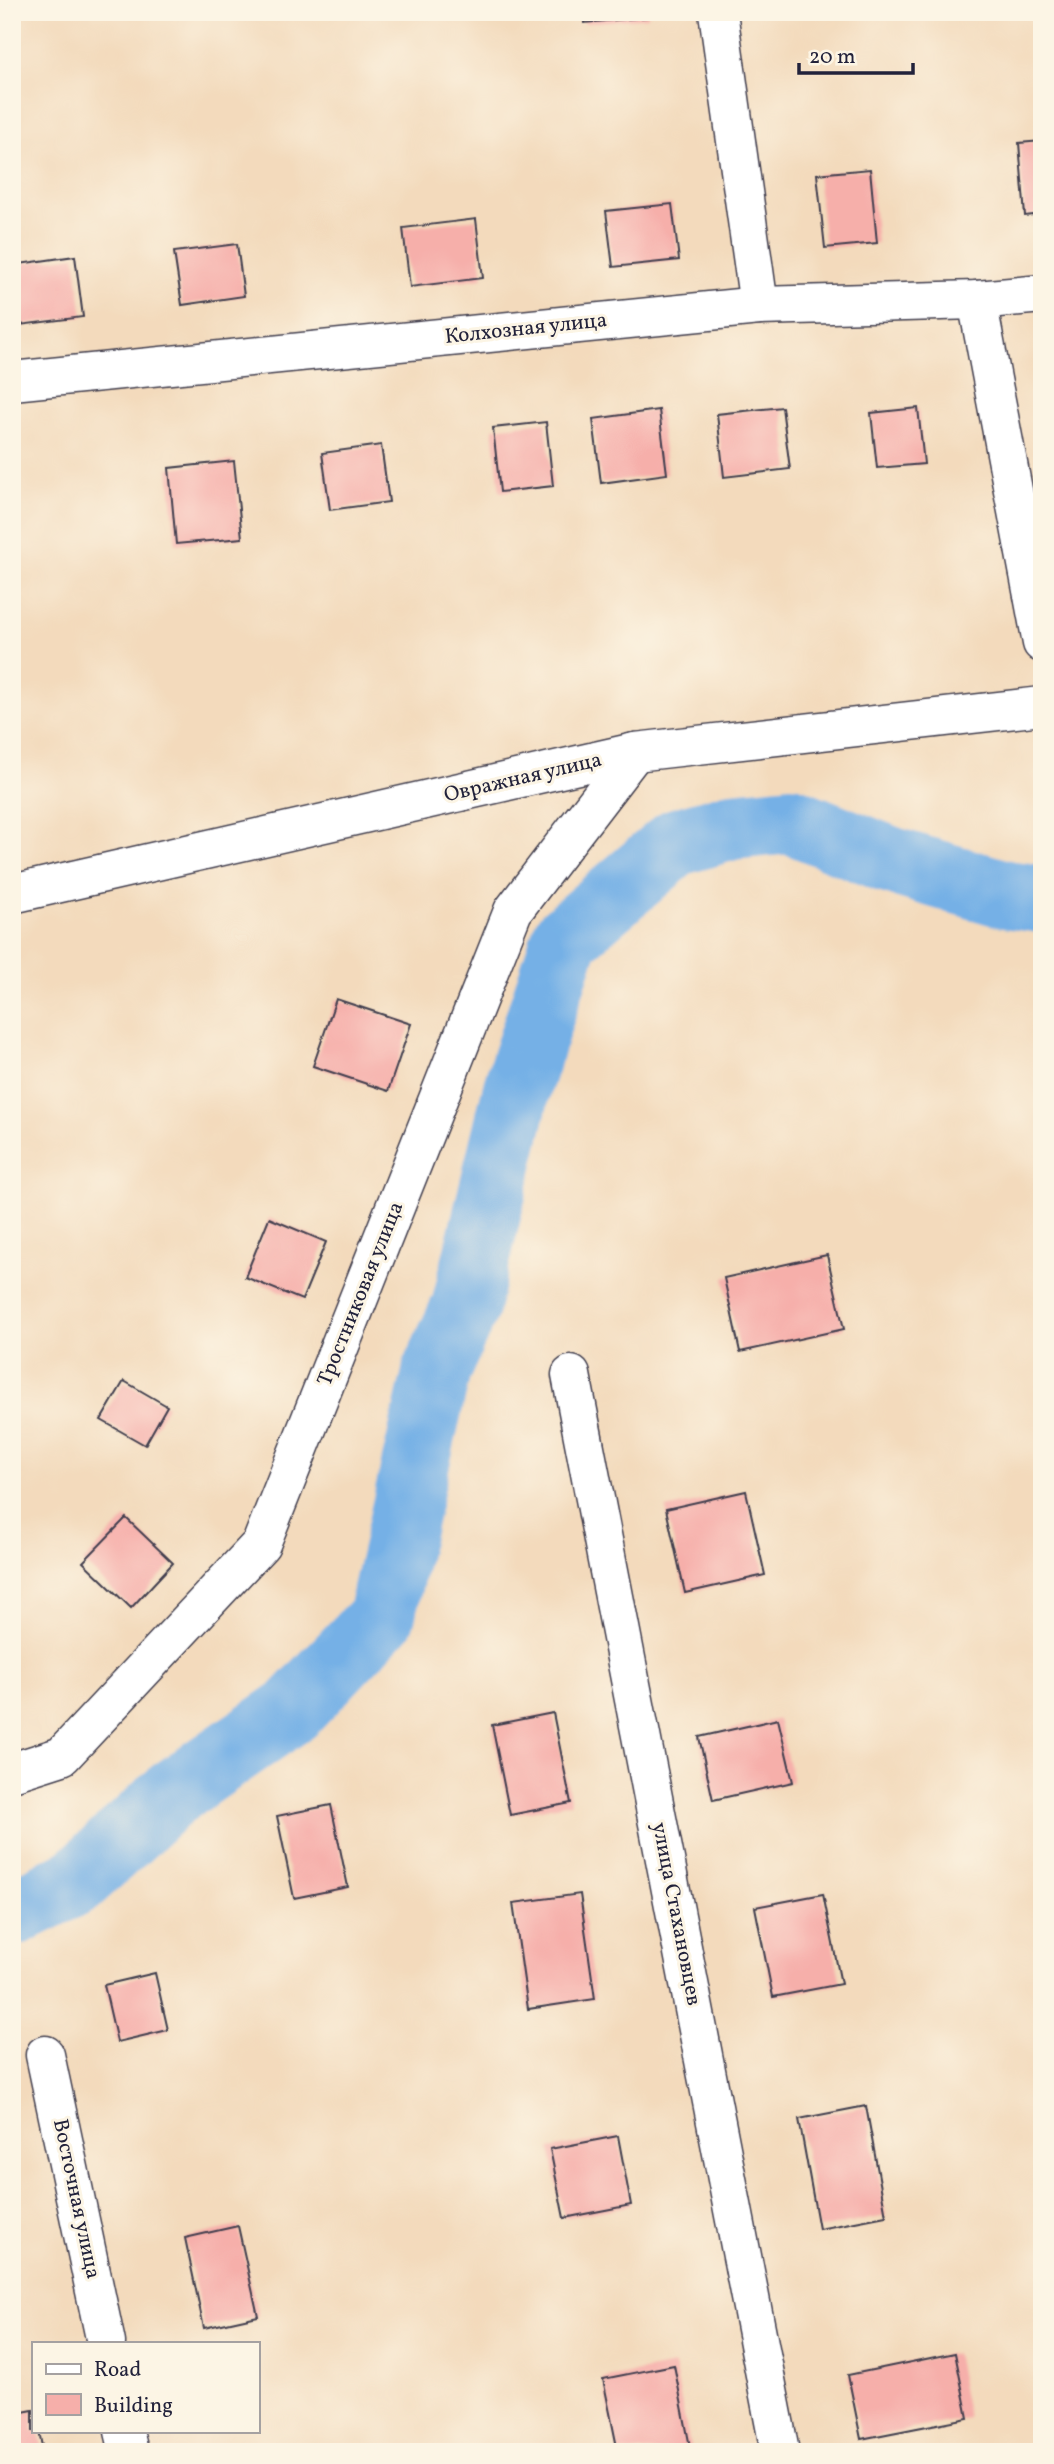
<svg xmlns="http://www.w3.org/2000/svg" width="1054" height="2464" font-family="Vollkorn,serif">
<rect width="100%" height="100%" fill="#fcf5e5"/>
<filter id="ink" filterUnits="userSpaceOnUse"><feTurbulence type="fractalNoise" baseFrequency=".0143" numOctaves="2"/><feDisplacementMap in="SourceGraphic" scale="14" xChannelSelector="R" yChannelSelector="G"/><feConvolveMatrix kernelMatrix="1 2 1 2 8 2 1 2 1" color-interpolation-filters="sRGB"/></filter>
<filter id="wash" filterUnits="userSpaceOnUse"><feTurbulence type="fractalNoise" baseFrequency=".00686" numOctaves="4" result="noise"/><feDisplacementMap in="SourceGraphic" scale="28" xChannelSelector="R" yChannelSelector="G"/><feGaussianBlur stdDeviation="1.57" result="paint"/><feColorMatrix in="noise" values="0 0 0 0 0 0 0 0 0 0 0 0 0 0 0 0 0 1.4 0 .05"/><feComposite in="paint" operator="in"/></filter>
<g filter="url(#wash)">
<rect width="100%" height="100%" fill="#f3dabc"/>
<g fill="none" stroke-linecap="round" stroke-linejoin="round">
<!-- river -->
<polyline stroke="#74b0e6" stroke-width="68" points="12,1913 77,1881 173,1793 294,1709 381,1617 437,1369 465,1307 518,1084 566,937 677,842 732,826 791,820 892,861 1005,894 1042,899"/>
</g>
<g id="blocks">
<!-- building -->
<g fill="#f6afaa">
<polygon points="583,12 648,12 648,17 584,23"/>
<polygon points="1042,141 1042,214 1025,216 1019,143"/>
<polygon points="870,169 877,243 825,248 817,174"/>
<polygon points="672,204 679,260 613,267 606,211"/>
<polygon points="476,219 483,278 410,287 403,228"/>
<polygon points="237,244 244,296 182,305 174,252"/>
<polygon points="75,256 83,317 20,325 12,265"/>
<polygon points="782,407 790,469 724,477 717,414"/>
<polygon points="918,408 924,464 877,468 871,413"/>
<polygon points="659,410 667,474 601,483 593,419"/>
<polygon points="546,422 553,486 500,492 493,428"/>
<polygon points="381,445 389,502 330,510 322,453"/>
<polygon points="234,461 242,538 176,544 169,468"/>
<polygon points="12,492 18,565 12,565"/>
<polygon points="336,999 411,1024 388,1091 313,1066"/>
<polygon points="269,1218 326,1242 302,1300 245,1277"/>
<polygon points="827,1255 844,1329 740,1352 724,1278"/>
<polygon points="124,1381 167,1406 145,1445 101,1420"/>
<polygon points="746,1491 765,1575 685,1593 666,1509"/>
<polygon points="126,1518 173,1563 131,1608 83,1562"/>
<polygon points="553,1713 571,1803 510,1815 492,1725"/>
<polygon points="778,1719 793,1782 713,1800 699,1737"/>
<polygon points="331,1805 348,1887 294,1898 277,1816"/>
<polygon points="580,1894 595,1999 528,2009 513,1903"/>
<polygon points="823,1894 841,1984 773,1997 755,1907"/>
<polygon points="155,1973 168,2030 117,2042 104,1985"/>
<polygon points="866,2106 886,2216 819,2229 799,2119"/>
<polygon points="618,2136 631,2205 564,2218 550,2149"/>
<polygon points="238,2226 258,2316 204,2328 185,2238"/>
<polygon points="955,2353 968,2418 861,2439 848,2375"/>
<polygon points="674,2365 691,2452 618,2452 603,2379"/>
<polygon points="33,2410 33,2431 39,2431 43,2452 12,2452 12,2414"/>
</g>
</g>
</g>
<g filter="url(#ink)">
<use href="#blocks" fill-opacity="0" stroke="#413e4e" stroke-width="2"/>
<g fill="none" stroke-linecap="round" stroke-linejoin="round">
<defs>
<g id="minor">
<polyline points="718,12 759,306"/>
<polyline points="977,300 1042,643"/>
<polyline points="12,381 759,306 977,300 1042,294"/>
<polyline points="12,894 635,752 1042,706"/>
<polyline points="571,1375 780,2452"/>
<polyline points="12,1772 62,1756 261,1544 513,911 635,752"/>
<polyline points="45,2055 106,2343"/>
<polyline points="124,2431 129,2452"/>
</g>
</defs>
<!-- minor casing -->
<use href="#minor" stroke="#413e4e" stroke-width="41"/>
<!-- minor -->
<use href="#minor" stroke="#fff" stroke-width="38"/>
</g>
</g>
<g text-anchor="middle" dominant-baseline="central" stroke-width="6" stroke-linejoin="round" paint-order="stroke">
<!-- street labels -->
<g font-size="21" fill="#22223b" stroke="#fcf5e5">
<text transform="translate(526 329) rotate(-6)">Колхозная улица</text>
<text transform="translate(523 778) rotate(-13)">Овражная улица</text>
<text transform="translate(361 1294) rotate(-68)">Тростниковая улица</text>
<text transform="translate(676 1914) rotate(79)">улица Стахановцев</text>
<text transform="translate(76 2199) rotate(78)">Восточная улица</text>
</g>
</g>
<!-- margin -->
<rect width="1054" height="2464" fill="none" stroke="#fcf5e5" stroke-width="42"/>
<!-- legend -->
<rect x="32" y="2342" width="228" height="91" fill="#fcf5e5" stroke="#a5a1a1" stroke-width="2"/>
<rect x="46" y="2364" width="35" height="10" fill="#ffffff" stroke="#a5a1a1" stroke-width="2"/>
<text x="94" y="2376" font-size="21" fill="#22223b">Road</text>
<rect x="46" y="2394" width="35" height="21" fill="#f6afaa" stroke="#a5a1a1" stroke-width="2"/>
<text x="94" y="2412" font-size="21" fill="#22223b">Building</text>
<!-- scale -->
<path d="M799 63v10h114v-10" fill="none" stroke="#22223b" stroke-width="3.5"/>
<text x="809" y="63" font-size="21" fill="#22223b" stroke="#fcf5e5" stroke-width="5" paint-order="stroke">20 m</text>
</svg>
